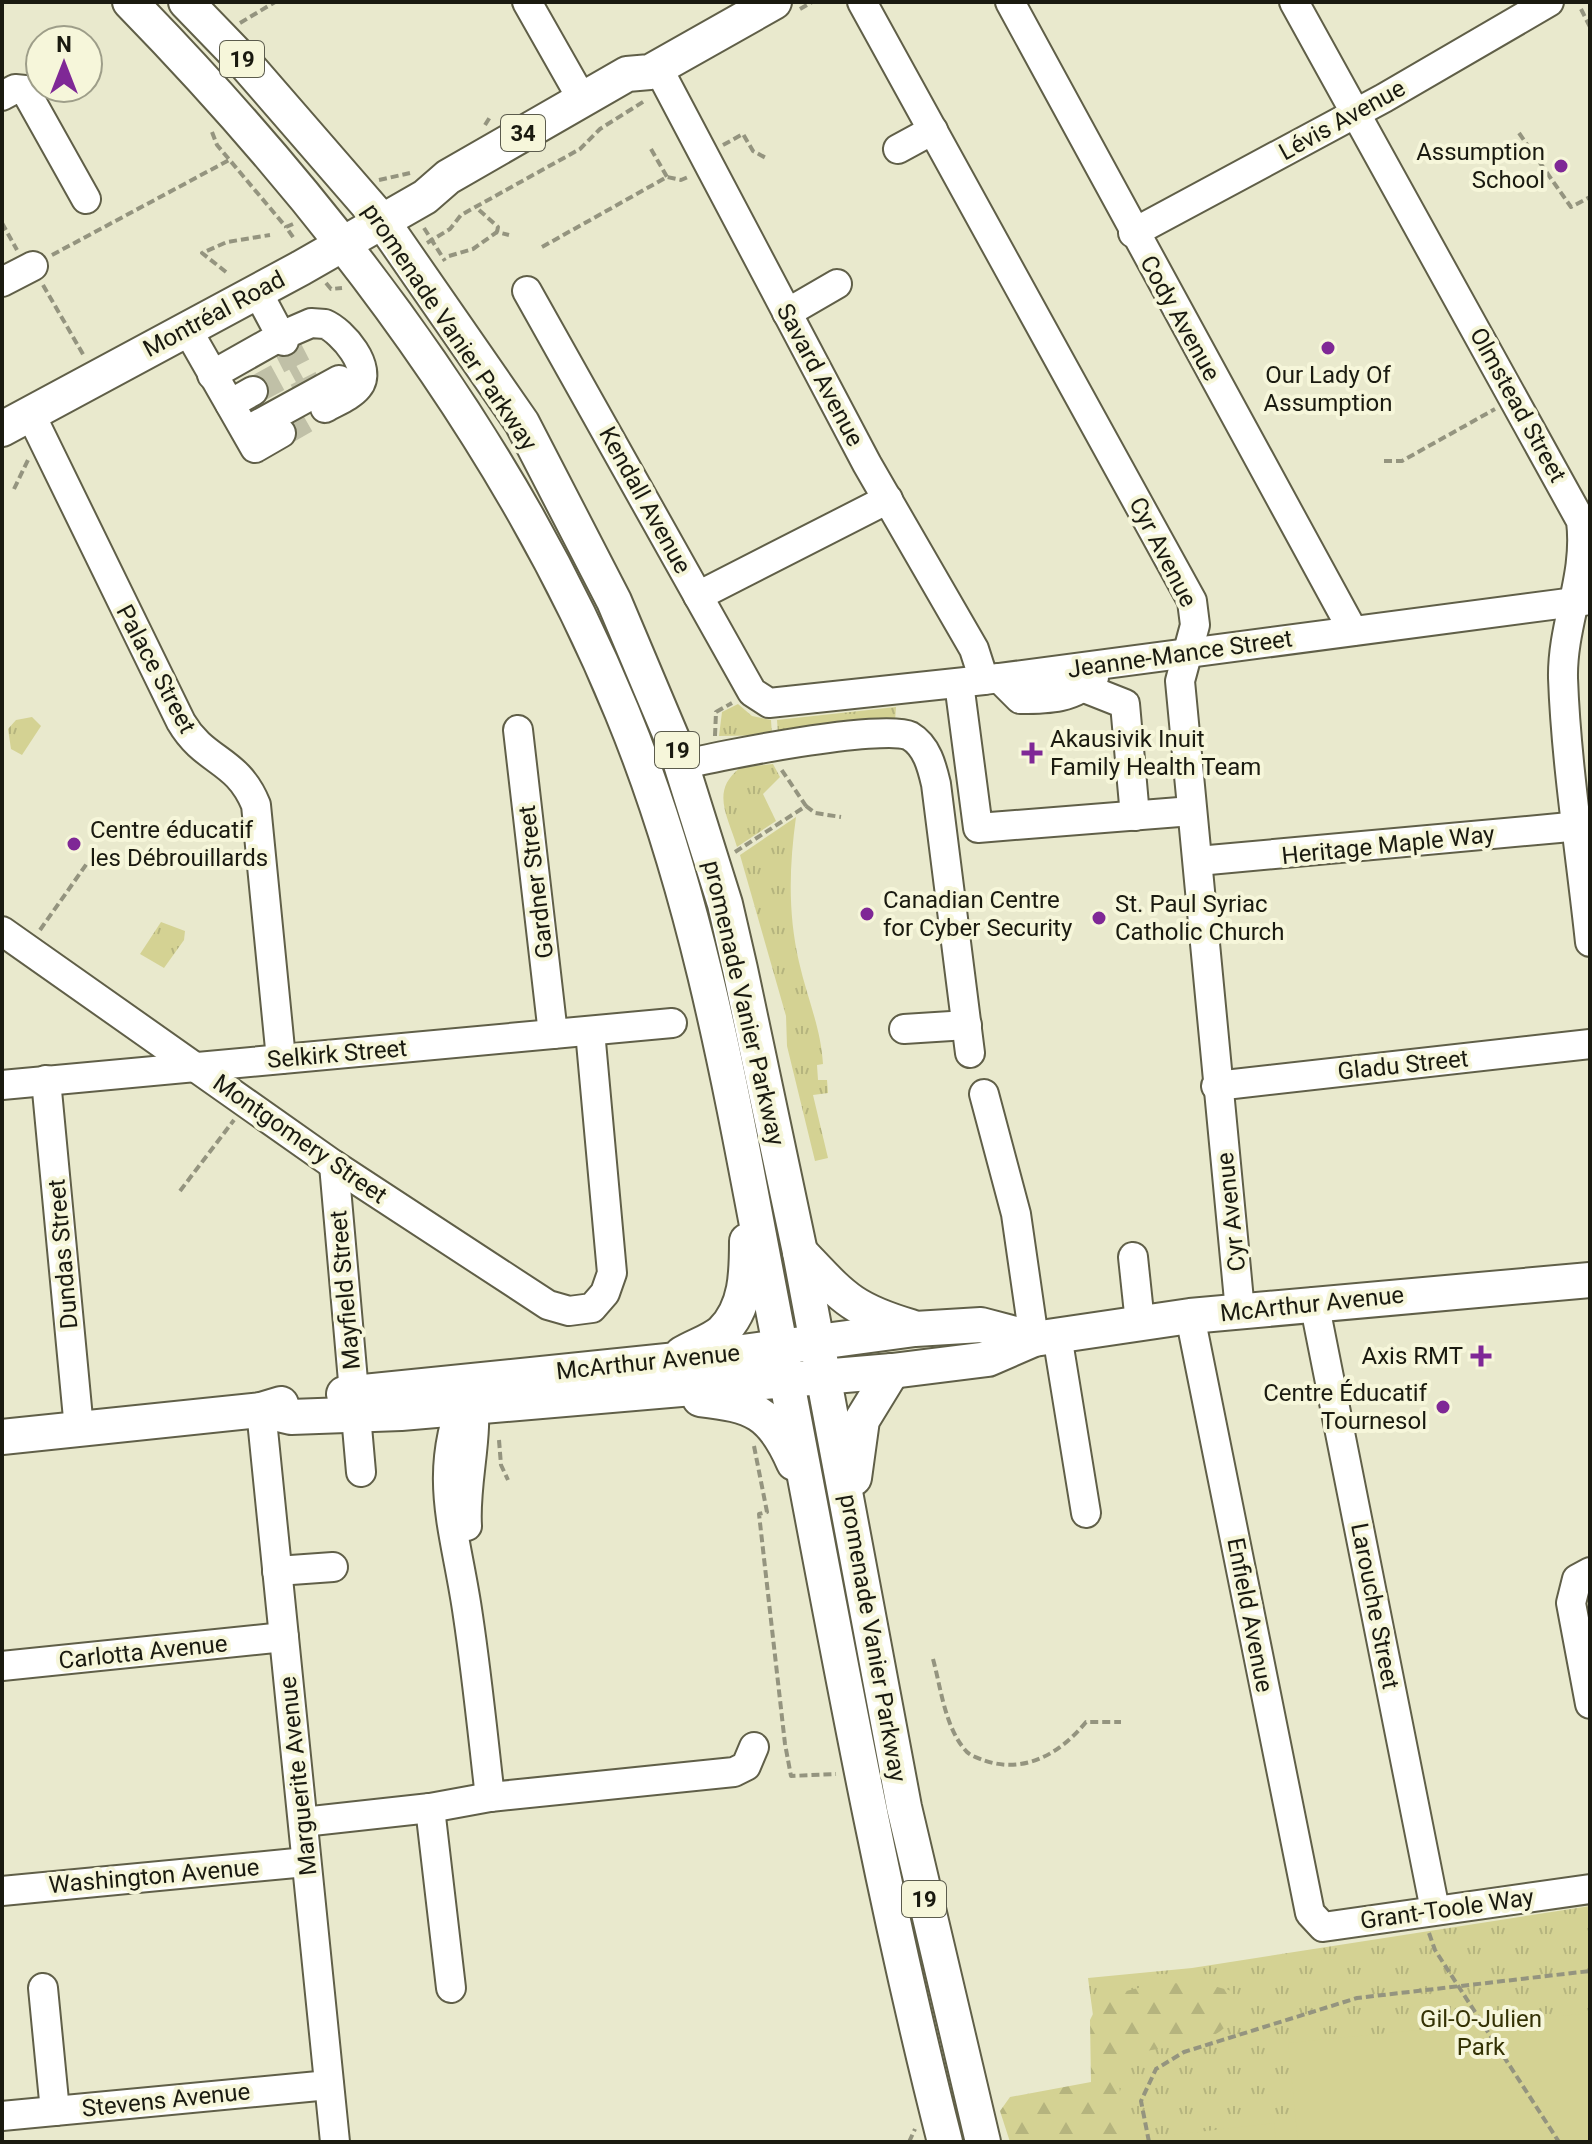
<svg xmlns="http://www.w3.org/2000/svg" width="1592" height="2144" font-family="Roboto,sans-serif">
<defs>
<pattern id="grass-tufts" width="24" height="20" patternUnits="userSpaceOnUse" patternTransform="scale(2)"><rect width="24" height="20" fill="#d4d293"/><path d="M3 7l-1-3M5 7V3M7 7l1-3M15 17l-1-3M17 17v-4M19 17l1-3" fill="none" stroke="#b5b47e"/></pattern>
<pattern id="forest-firs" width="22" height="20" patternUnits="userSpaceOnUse" patternTransform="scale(2)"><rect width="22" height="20" fill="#d4d293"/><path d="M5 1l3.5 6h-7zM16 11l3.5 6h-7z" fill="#b5b47e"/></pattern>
</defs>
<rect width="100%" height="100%" fill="#e9e9cd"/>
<!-- grass -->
<g fill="url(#grass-tufts)">
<polygon points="738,704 752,716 771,720 772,735 719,736 722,712"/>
<polygon points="896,707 895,721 778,734 777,720"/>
<polygon points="32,717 41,726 22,755 11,749 8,729 16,720"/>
<path d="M773,764l7,13 -17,17 13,27 -39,26c-9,-31 -27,-56 3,-79z"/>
<path d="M796,817c-7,51 -8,97 3,145 8,36 22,66 24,102l-6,1 1,15h9l1,13 -15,2 15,63 -13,3 -28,-115 -1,-30 -46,-161z"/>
<polygon points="161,922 185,931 184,940 164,968 140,954"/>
<polygon points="1590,1906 1590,2142 1110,2142 1088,1978 1192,1968"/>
</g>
<!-- forest -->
<path fill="url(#forest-firs)" d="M1167,1983l39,1 26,7 3,26c-32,39 -70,23 -109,41l-9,13 10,71h-117l-10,-31 10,-14 81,-15 -1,-62c13,-30 49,-32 77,-37z"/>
<!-- pitch -->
<g fill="#d4d293">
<polygon points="1590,2013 1590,2142 1298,2142 1288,2043"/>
<polygon points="1274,2123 1276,2142 1165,2142 1164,2136"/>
</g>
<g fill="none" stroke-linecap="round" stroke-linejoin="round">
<!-- minor-tunnel -->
<g stroke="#c0c0a7" stroke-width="28" stroke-dasharray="28 14" stroke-linecap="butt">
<polyline points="284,341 308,388"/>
<polyline points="253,391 297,367"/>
<polyline points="281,433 325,408"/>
</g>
<defs>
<g id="minor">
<polyline points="527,2 582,99"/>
<polyline points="862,2 1192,601 1195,625 1180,681 1240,1311"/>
<polyline points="1010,2 1353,631"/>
<path d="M1294,2l287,519c7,55 -19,103 -18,157 3,85 18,179 27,264"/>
<polyline points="658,68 867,464 974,649 984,680"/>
<polyline points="2,96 15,89 25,90 86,199"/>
<polyline points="898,149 933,130"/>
<polyline points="1133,233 1384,98 1549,2"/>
<polyline points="2,282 33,266"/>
<polyline points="527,291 752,692 769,703 984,680 1590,600"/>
<polyline points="787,313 837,284"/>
<polyline points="187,329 255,448 281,433"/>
<path d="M284,341l-3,-5 30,-13 14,1c17,7 49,44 33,63 -7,9 -23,15 -33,21"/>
<polyline points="212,375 281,336 257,291"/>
<polyline points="230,404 253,391"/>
<path d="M30,413l151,309c24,41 56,36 75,83l25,254"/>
<polyline points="246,431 339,380"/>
<polyline points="698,596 888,499"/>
<path d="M999,678l21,21c27,0 55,0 74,-22"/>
<polyline points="959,683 978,828 1192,811"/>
<polyline points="1082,687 1125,704 1135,816"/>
<polyline points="518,730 553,1034"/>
<path d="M682,765c35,-9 201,-42 228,-29 17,10 22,31 26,48l34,269"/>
<polyline points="1198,861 1559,828 1578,826 1590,832"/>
<polyline points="2,931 334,1165 548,1305 569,1311 592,1308 605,1293 612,1273 590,1031"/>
<polyline points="904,1029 967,1025"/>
<polyline points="46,1080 79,1429"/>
<polyline points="2,1085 672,1023"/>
<polyline points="1216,1086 1590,1044"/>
<polyline points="984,1094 1016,1214 1034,1339"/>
<polyline points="334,1165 361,1472"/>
<polyline points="1133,1257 1140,1323"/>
<polyline points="1314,1302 1435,1910"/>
<polyline points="1190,1316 1310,1913 1323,1927 1590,1889"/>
<polyline points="1057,1335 1086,1513"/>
<path d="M467,1389c-37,87 -11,141 1,227 9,60 15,121 22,181"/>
<polyline points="261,1410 335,2142"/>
<path d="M467,1526c-3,-47 14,-93 4,-141"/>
<polyline points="277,1571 333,1567"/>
<polyline points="1590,1572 1577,1579 1571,1603 1590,1704"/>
<polyline points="2,1666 284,1637"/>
<polyline points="430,1808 451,1988"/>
<polyline points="303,1822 430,1808 490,1797 734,1772 746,1766 754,1747"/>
<polyline points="2,1891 306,1862"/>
<polyline points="43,1988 55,2111"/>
<polyline points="2,2116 329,2085"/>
</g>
<g id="major">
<path d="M130,2c201,206 382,442 492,710 81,196 114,406 154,613 53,274 100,547 169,817"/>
<polyline points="186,2 244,62 382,221 522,423 614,601 676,748 725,904 740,969 800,1252 904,1807 983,2142"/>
<polyline points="2,429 301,268 425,197 448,177 627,74 650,72 774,2"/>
<path d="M800,1252c42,44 50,57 111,75"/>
<path d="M682,1354c13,-8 28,-12 40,-22 25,-24 25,-60 25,-91"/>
<polyline points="344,1394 706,1357 915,1329 981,1325 1034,1339"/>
<path d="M700,1399c53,6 72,13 94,64"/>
<polyline points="261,1410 291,1417 401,1413 892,1371 988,1359 1034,1339 1190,1316 1590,1280"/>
<polyline points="2,1437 261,1410 281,1404"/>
<polyline points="854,1478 862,1420 892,1371"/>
</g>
</defs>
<!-- minor casing -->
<use href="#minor" stroke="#605f48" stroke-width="32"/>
<!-- major casing -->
<use href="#major" stroke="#605f48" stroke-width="38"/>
<!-- path -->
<g stroke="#94947f" stroke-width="4" stroke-dasharray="8 4" stroke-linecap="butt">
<polyline points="960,2 960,3"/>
<polyline points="800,9 812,2"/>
<polyline points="1581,9 1590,27"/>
<polyline points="240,23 275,2"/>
<polyline points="485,125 490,117"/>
<polyline points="212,132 217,145 286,227"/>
<polyline points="1519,133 1571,207 1590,197"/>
<polyline points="723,145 743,134 753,151 766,158"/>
<polyline points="651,149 667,177"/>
<polyline points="379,180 410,173"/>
<polyline points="479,210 498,227 497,232"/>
<polyline points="2,223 17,250"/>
<polyline points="293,224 286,227 295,240"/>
<polyline points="424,228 445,261"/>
<polyline points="427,243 450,229 461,215 580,149 600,129 646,100"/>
<polyline points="542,247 667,177 681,180 688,177"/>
<polyline points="52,255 231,159"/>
<polyline points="449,256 473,249 497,232 509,235"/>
<polyline points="226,272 202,253 227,242 270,235"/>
<polyline points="326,283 331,289 342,288"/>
<polyline points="43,285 84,356"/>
<polyline points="1384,461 1402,461 1495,409"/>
<polyline points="14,489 28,460"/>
<polyline points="715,736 716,712 732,703"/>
<polyline points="806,806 815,813 841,817"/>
<polyline points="735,852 806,806 781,769"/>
<polyline points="40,930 88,862"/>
<polyline points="180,1191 234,1120"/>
<polyline points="499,1440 501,1465 508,1480"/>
<polyline points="754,1446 767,1512 759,1514 785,1744 791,1776 836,1774"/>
<path d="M933,1659c8,29 12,70 34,93 4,4 11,6 16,8 41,15 78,-7 103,-38h35"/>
<polyline points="1429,1933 1435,1950 1559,2142"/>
<polyline points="909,2142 915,2129"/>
<polyline points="1149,2142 1141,2101 1156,2069 1184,2052 1357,1998 1590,1971"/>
</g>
<!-- minor -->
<use href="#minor" stroke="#fff" stroke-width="28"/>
<!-- major -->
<use href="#major" stroke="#fff" stroke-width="34"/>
</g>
<!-- markers -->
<g fill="#7f2896" stroke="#f6f6da" stroke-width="3">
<circle cx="1561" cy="166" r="8"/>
<circle cx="1328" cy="348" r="8"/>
<path d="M1028 741h8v8h8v8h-8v8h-8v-8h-8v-8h8z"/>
<circle cx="74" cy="844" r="8"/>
<circle cx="867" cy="914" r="8"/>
<circle cx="1099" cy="918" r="8"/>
<path d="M1477 1344h8v8h8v8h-8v8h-8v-8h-8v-8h8z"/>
<circle cx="1443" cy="1407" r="8"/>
</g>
<g text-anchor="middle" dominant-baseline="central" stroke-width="8" stroke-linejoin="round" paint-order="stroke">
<!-- shield labels -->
<g fill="#f6f6da" stroke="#5c5c4d" stroke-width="2">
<rect x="220" y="41" width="44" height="36" rx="6"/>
<rect x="501" y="115" width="44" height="36" rx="6"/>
<rect x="655" y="732" width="44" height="36" rx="6"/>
<rect x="902" y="1881" width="44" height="36" rx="6"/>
</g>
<g font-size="22" font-weight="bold" fill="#1a1a10">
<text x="242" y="59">19</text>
<text x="523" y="133">34</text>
<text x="677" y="750">19</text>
<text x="924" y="1899">19</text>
</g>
<!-- street labels -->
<g font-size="24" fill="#1a1a10" stroke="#f6f6da">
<text transform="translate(1342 120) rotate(-29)">Lévis Avenue</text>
<text transform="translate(214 314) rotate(-28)">Montréal Road</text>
<text transform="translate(1180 318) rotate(61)">Cody Avenue</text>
<text transform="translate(450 327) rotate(56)">promenade Vanier Parkway</text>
<text transform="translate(820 375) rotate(62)">Savard Avenue</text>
<text transform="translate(1518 405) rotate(61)">Olmstead Street</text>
<text transform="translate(645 500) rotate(61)">Kendall Avenue</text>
<text transform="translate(1163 552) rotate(63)">Cyr Avenue</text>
<text transform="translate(1180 654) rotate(-8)">Jeanne-Mance Street</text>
<text transform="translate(156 669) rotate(62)">Palace Street</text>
<text transform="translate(1388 845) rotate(-6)">Heritage Maple Way</text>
<text transform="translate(536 882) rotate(-97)">Gardner Street</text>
<text transform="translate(744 1003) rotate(77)">promenade Vanier Parkway</text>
<text transform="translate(337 1054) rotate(-5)">Selkirk Street</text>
<text transform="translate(1403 1065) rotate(-6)">Gladu Street</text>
<text transform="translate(300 1139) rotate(35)">Montgomery Street</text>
<text transform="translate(1231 1212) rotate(-96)">Cyr Avenue</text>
<text transform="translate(63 1254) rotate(-95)">Dundas Street</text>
<text transform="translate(345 1290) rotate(-95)">Mayfield Street</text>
<text transform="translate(1312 1304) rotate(-6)">McArthur Avenue</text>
<text transform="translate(648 1362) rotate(-6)">McArthur Avenue</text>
<text transform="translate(1375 1606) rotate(79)">Larouche Street</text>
<text transform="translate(1250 1615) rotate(79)">Enfield Avenue</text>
<text transform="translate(873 1638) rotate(80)">promenade Vanier Parkway</text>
<text transform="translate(143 1652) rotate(-6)">Carlotta Avenue</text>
<text transform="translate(298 1776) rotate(-96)">Marguerite Avenue</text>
<text transform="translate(154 1876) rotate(-5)">Washington Avenue</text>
<text transform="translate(1447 1909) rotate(-8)">Grant-Toole Way</text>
<text transform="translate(166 2100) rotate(-6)">Stevens Avenue</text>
</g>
<!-- poi labels -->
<g font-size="24" fill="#1a1a10" stroke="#f6f6da" text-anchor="start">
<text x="1545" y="152" text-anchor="end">Assumption<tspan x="1545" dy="28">School</tspan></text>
<text x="1328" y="375" text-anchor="middle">Our Lady Of<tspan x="1328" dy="28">Assumption</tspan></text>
<text x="1050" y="739">Akausivik Inuit<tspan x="1050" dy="28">Family Health Team</tspan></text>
<text x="90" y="830">Centre éducatif<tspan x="90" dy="28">les Débrouillards</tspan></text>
<text x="883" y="900">Canadian Centre<tspan x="883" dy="28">for Cyber Security</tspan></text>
<text x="1115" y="904">St. Paul Syriac<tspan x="1115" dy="28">Catholic Church</tspan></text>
<text x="1463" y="1356" text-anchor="end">Axis RMT</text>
<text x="1427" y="1393" text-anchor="end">Centre Éducatif<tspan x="1427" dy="28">Tournesol</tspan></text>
</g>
<!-- park labels -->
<g font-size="24" fill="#343204" stroke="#f6f6da">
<text x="1481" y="2019">Gil-O-Julien<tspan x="1481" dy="28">Park</tspan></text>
</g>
</g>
<!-- border -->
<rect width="1592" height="2144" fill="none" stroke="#1a1a10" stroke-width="8"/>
<!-- north arrow -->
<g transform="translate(64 64)"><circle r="38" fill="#f6f6da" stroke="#9e9e89" stroke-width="2"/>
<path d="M0-6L14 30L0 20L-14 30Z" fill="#7f2896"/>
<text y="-12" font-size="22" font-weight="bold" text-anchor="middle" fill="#1a1a10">N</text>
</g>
</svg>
